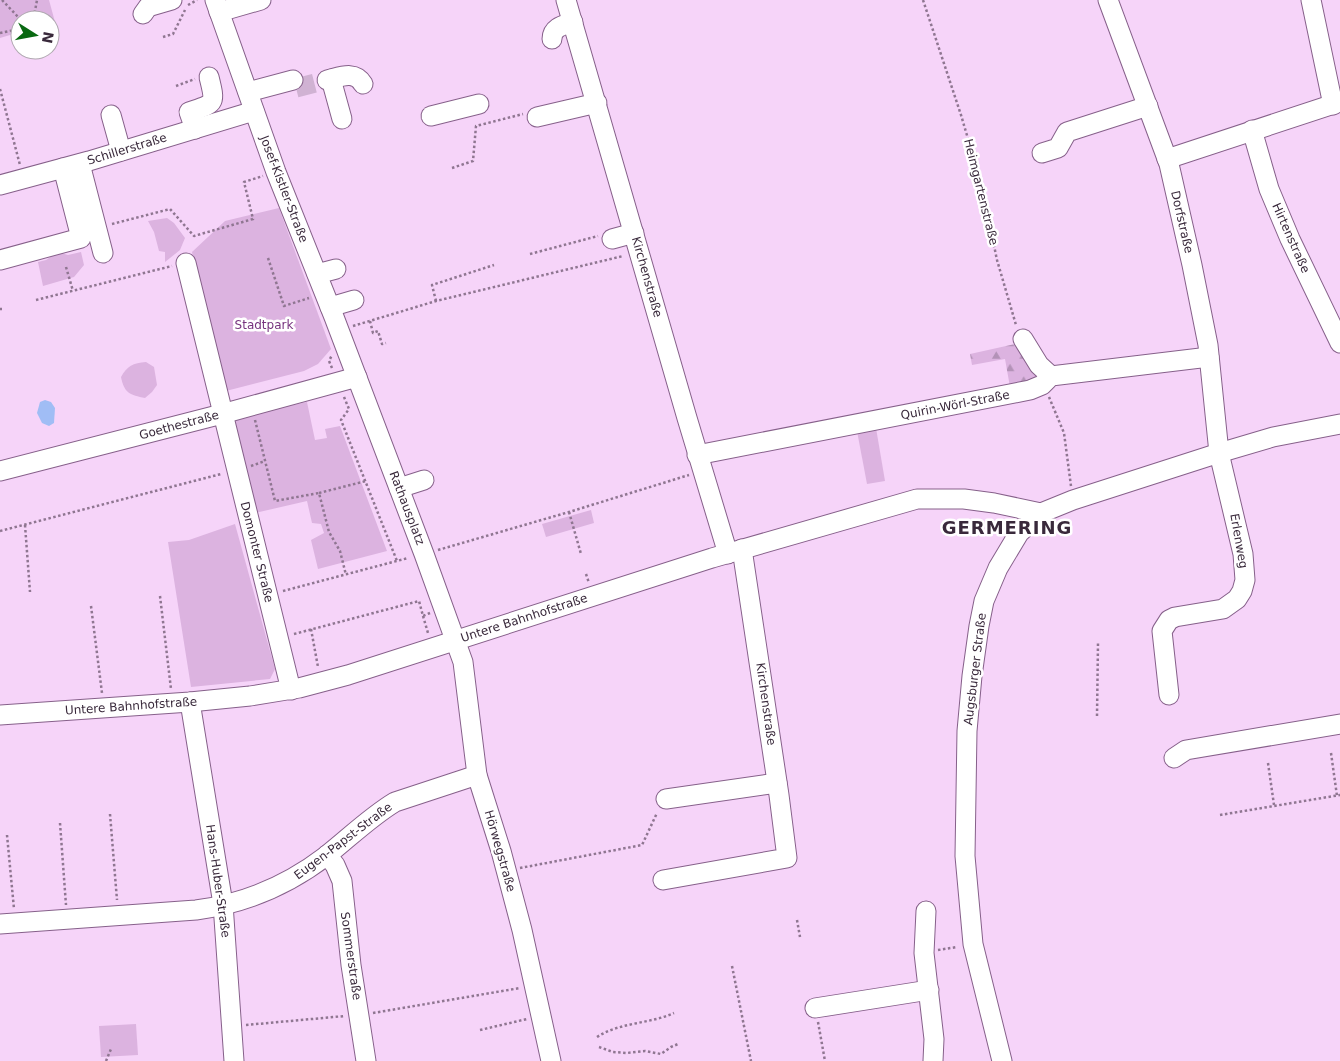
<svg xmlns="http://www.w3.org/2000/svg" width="1340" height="1061" font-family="'DejaVu Sans',sans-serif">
<defs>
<pattern id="forest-firs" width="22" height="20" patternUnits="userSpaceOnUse" patternTransform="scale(1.25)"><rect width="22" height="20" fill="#dcb3e0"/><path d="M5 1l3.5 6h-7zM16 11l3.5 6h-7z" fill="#b392b7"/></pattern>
</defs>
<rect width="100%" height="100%" fill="#f6d4f9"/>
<!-- green -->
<g fill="#dcb3e0">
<polygon points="0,0 49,0 55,22 50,23 50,20 20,20 20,32 0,38"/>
<polygon points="279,208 331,349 318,364 304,371 222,392 192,252 225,221"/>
<polygon points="167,218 174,223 185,238 180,250 165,262 165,252 159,251 154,232 148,221"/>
<polygon points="58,252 68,255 81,252 84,265 74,277 43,286 38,262 46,260"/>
<path d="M146,362l8,5 3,18 -5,7 -7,6c-15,-3 -21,-5 -24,-21 6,-11 12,-14 25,-15z"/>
<polygon points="307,402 315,440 327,438 325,429 340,426 387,551 318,569 311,540 324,533 321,524 312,523 307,501 255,513 231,418"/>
<polygon points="876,428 885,481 867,484 857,431"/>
<polygon points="591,510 594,523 546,537 542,524"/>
<polygon points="235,524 275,669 270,679 191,687 168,542 189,540"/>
<polygon points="136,1024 138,1055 101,1057 99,1026"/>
</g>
<!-- forest -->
<polygon fill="url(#forest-firs)" points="1015,344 1039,374 1031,383 1010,387 1005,359 972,365 970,354"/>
<!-- water -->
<polygon fill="#a0bdf5" points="45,400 51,402 55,408 54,423 49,426 42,423 37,413 40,402"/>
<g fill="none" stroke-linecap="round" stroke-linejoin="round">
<!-- minor-tunnel -->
<polyline stroke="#d0b2d3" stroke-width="19" stroke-dasharray="19 9" stroke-linecap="butt" points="296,88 327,80"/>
<defs>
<g id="minor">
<polyline points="215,0 276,172 334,317 424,554 463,662 477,775 501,851 522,930 551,1061"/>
<polyline points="566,0 687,418 728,554"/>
<polyline points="1108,0 1169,164 1192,265 1208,345 1219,453 1243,554 1245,580 1242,591 1237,599 1223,609 1175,617 1169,620 1162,631 1169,695"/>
<polyline points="1311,0 1333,105"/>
<polyline points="219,12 261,0"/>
<polyline points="143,14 148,7 172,0"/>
<path d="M552,39c0,-12 12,-14 21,-17"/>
<polyline points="331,79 342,119"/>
<path d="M327,80c13,-3 28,-10 36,4"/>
<polyline points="248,92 293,80"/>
<polyline points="111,115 121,151"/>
<polyline points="431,116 479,104"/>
<polyline points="537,117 597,103"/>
<path d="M195,129l-6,-17c26,-9 27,-7 20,-35"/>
<polyline points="1252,130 1269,189 1290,239 1340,343"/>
<polyline points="1042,153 1058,148 1067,132 1148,106"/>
<polyline points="1167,159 1340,102"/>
<polyline points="80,164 103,253"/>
<polyline points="0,185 89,161 254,111"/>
<polyline points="612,239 634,233"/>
<polyline points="0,260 81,238 63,168"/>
<polyline points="186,263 291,690"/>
<polyline points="317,274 336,269"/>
<polyline points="330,307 354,300"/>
<polyline points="1023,339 1039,365 1051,376"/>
<polyline points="697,455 1030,390 1042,385 1051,376 1209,357"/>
<polyline points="0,471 222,414 357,377"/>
<polyline points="399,488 424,480"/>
<polyline points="190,702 223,904 234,1061"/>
<polyline points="0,715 190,702 250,696 299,688 348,675 712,558 917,499 964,499 994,503 1041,513"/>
<polyline points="1174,758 1186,750 1340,724"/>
<polyline points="666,799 777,783"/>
<polyline points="327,855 335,865 342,881 351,965 366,1061"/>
<polyline points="663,880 787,858 779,795 742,549"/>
<polyline points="926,911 924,953 934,1039 933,1061"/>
<path d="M0,924l196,-14c47,-6 92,-25 130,-54 23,-18 44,-39 69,-54l82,-27"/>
<polyline points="815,1008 929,990"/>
<polyline points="1002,1061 973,944 965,856 967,731 972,676 979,626 984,601 998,568 1019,533 1041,513 1073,500 1219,453 1273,437 1340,424"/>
</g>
</defs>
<!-- minor casing -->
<use href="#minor" stroke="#86608a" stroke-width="21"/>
<!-- path -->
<g stroke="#8f7691" stroke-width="2.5" stroke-dasharray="2.5 2.5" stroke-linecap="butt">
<polyline points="2,0 21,20"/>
<polyline points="923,0 961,115 981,183 997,260 1016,325"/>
<polyline points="188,5 197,0"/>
<polyline points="27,20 35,11 37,0"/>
<polyline points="0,33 14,30 20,26"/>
<polyline points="163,37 173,34 185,10"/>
<polyline points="176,86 195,79"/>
<polyline points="0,89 20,165"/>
<polyline points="452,168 473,161 476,126 523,114"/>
<polyline points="112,224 170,209 194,236 253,219 244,182 263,176"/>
<polyline points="530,254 598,236"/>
<polyline points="268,258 284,306 309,298"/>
<polyline points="66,267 73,291"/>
<polyline points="36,300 172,266"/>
<polyline points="436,301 432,285 494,265"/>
<polyline points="0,309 2,309"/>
<polyline points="370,321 373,333 378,331 382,344 386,343"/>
<polyline points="353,326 436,301 623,256"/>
<polyline points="332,368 329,361 332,355"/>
<polyline points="344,397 349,409 341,420 397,561"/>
<polyline points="1049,397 1064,433 1071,486"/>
<polyline points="255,420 275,501 319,493 329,532 340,551 346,575"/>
<polyline points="251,466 265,461"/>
<polyline points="319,493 366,481"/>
<polyline points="569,512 581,554"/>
<polyline points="25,525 30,592"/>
<polyline points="0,531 221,474"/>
<polyline points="438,550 569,512 689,475"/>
<polyline points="586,574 589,583"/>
<polyline points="283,591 408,558"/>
<polyline points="160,596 171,689"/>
<polyline points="91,606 102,693"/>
<polyline points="423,616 428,633"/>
<polyline points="311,629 318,667"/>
<polyline points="294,634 419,601 423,616 430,613"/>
<polyline points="1097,716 1098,643"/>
<polyline points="1331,753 1337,796"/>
<polyline points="1268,763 1274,805"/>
<polyline points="110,814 117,900"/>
<polyline points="1220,815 1340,795"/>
<polyline points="60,823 66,905"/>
<polyline points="7,835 14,909"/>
<polyline points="520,868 642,845 657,813"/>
<polyline points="797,920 800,937"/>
<polyline points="938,950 957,947"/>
<polyline points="732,966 751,1061"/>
<polyline points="373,1013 520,988"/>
<polyline points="818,1022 825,1061"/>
<polyline points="246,1025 345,1016"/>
<polyline points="480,1030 527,1019"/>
<path d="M597,1037c23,-15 53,-13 77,-24"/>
<polyline points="599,1047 613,1052 627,1053 645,1051 661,1054 671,1047 678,1044"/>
<polyline points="106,1061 111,1049"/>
</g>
<!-- minor -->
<use href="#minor" stroke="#fff" stroke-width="19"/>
</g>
<g text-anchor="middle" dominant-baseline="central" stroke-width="5" stroke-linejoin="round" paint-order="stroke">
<!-- street labels -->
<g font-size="12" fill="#39293b" stroke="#fff">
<text transform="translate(127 149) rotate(-17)">Schillerstraße</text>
<text transform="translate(284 189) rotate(69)">Josef-Kistler-Straße</text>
<text transform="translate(981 192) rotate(76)">Heimgartenstraße</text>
<text transform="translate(1182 222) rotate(77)">Dorfstraße</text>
<text transform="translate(1291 238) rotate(66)">Hirtenstraße</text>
<text transform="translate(647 277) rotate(74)">Kirchenstraße</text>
<text transform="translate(955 405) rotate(-11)">Quirin-Wörl-Straße</text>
<text transform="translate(179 425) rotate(-15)">Goethestraße</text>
<text transform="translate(407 508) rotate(69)">Rathausplatz</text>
<text transform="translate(1239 541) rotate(80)">Erlenweg</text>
<text transform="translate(257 552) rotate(76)">Domonter Straße</text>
<text transform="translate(524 618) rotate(-18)">Untere Bahnhofstraße</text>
<text transform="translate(975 669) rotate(-83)">Augsburger Straße</text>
<text transform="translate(766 704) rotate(82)">Kirchenstraße</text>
<text transform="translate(131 706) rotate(-4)">Untere Bahnhofstraße</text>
<text transform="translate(343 841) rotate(-37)">Eugen-Papst-Straße</text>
<text transform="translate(500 851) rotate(74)">Hörwegstraße</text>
<text transform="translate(218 881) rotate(82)">Hans-Huber-Straße</text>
<text transform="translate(351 956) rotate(82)">Sommerstraße</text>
</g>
<!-- park labels -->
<g font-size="12" fill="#76337e" stroke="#fff">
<text x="264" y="325">Stadtpark</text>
</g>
<!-- district labels -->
<g font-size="18" font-weight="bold" letter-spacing="1" fill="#39293b" stroke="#fff">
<text x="1007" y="527">GERMERING</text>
</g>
</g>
<!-- north arrow -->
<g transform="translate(35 35) rotate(101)"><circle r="24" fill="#ffffff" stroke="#b0a9b1"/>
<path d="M0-4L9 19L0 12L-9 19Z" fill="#096912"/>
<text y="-8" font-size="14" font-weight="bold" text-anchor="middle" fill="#39293b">N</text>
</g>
</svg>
